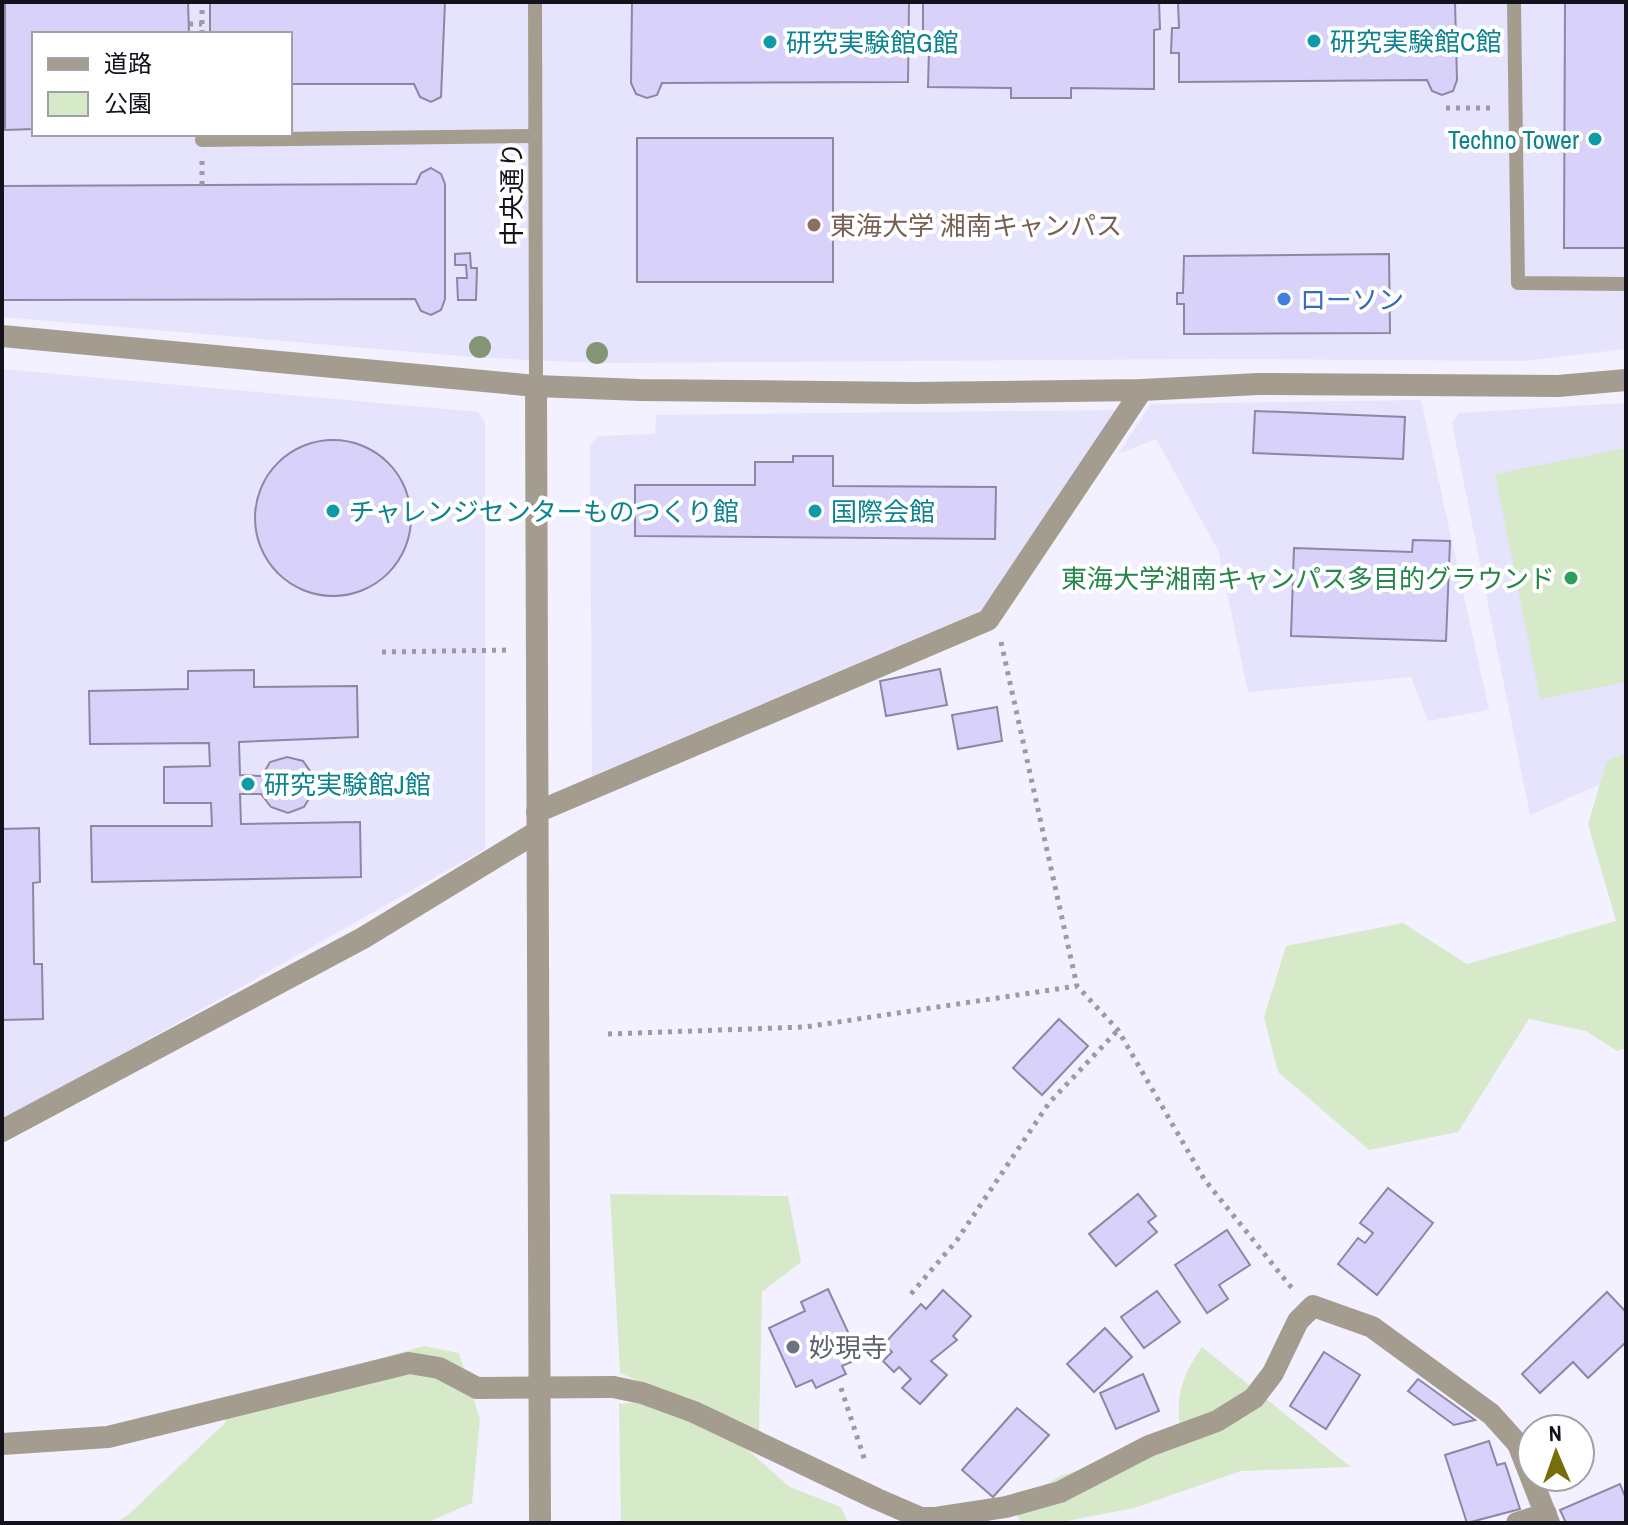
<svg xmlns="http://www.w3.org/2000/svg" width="1628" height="1525" font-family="'Archivo Narrow','Noto Sans JP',sans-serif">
<rect width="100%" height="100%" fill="#f3f1ff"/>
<!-- built -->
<g fill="#e6e3fc" fill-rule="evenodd">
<path d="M2,2h1624v347l-102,12 -310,-2 -616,4 -113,-5 -483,-41zM34,34h256v100h-256z"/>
<polygon points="2,369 478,412 485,422 485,849 2,1122"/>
<polygon points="1421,400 1489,710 1428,721 1411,677 1248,692 1218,550 1156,439 1118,454 1151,404"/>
<polygon points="1626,403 1626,773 1530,815 1452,423 1459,413"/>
<polygon points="1121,410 1121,427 980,611 592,776 590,445 598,436 655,434 656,415"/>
</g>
<!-- green -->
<g fill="#d6eaca">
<polygon points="1626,448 1626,682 1540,699 1495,474"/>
<polygon points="1626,753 1626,1048 1617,1051 1586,1031 1529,1019 1458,1132 1369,1150 1278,1072 1264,1017 1286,946 1403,923 1467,964 1616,921 1588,824 1607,761"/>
<polygon points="610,1194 788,1196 801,1262 762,1292 759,1432 620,1373"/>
<polygon points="424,1346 459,1353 480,1419 472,1503 426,1523 115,1523 129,1514 226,1422 221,1403"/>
<path d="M1202,1347l149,120 -110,4 -107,37 -78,15h-34l-12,-17 50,-30 121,-36c-5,-42 -3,-58 21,-93z"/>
<polygon points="667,1399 734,1438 790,1487 841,1507 848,1523 621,1523 619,1404"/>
</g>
<!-- building -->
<g fill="#d8d2fb" stroke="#8b87a5" stroke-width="2">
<polygon points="5,2 188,2 189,34 34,34 34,129 5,130"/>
<polygon points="210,2 445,2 441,97 431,102 420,97 414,84 290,84 290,34 210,34"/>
<polygon points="632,2 909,2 908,82 662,83 657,95 647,98 636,94 631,83"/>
<polygon points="923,2 1159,2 1160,29 1154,30 1154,89 1071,88 1071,98 1011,98 1011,88 928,87 929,50 923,50"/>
<polygon points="1178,2 1455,2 1457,80 1453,91 1442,95 1432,91 1427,80 1179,82 1179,53 1171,53 1172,28 1179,28"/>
<polygon points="1565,2 1626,2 1626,248 1564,248"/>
<rect x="637" y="138" width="196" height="144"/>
<polygon points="431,168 441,174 445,184 445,299 441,310 431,315 421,311 415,299 2,300 2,186 416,184 421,173"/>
<polygon points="470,253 471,268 477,268 476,300 458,300 457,278 467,278 466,265 455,265 455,254"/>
<polygon points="1389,254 1390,333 1184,334 1184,304 1177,304 1177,293 1183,293 1184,256"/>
<polygon points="1255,411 1405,417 1403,459 1253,453"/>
<circle cx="333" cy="518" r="78"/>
<polygon points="793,456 833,456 833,486 996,487 995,539 635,536 635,485 755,485 755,462 793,462"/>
<polygon points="1413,540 1450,541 1446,641 1291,636 1294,548 1412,552"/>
<polygon points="940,669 947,705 886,716 880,681"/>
<polygon points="254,670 254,687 357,686 358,737 239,742 240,775 262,776 270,762 287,757 303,761 313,775 332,775 332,792 313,792 304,807 288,813 271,807 261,794 240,794 241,824 360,822 361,877 92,882 91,826 212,826 211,803 164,803 164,767 210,766 209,743 90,744 89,691 188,689 188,671"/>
<polygon points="997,707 1002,741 958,749 952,715"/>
<polygon points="39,828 40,882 33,883 34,964 42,964 43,1019 2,1020 2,829"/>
<polygon points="1059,1019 1088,1046 1042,1095 1013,1068"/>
<polygon points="1388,1188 1433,1223 1377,1295 1338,1264 1358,1238 1365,1243 1373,1233 1360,1223"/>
<polygon points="1138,1194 1156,1216 1148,1222 1157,1232 1116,1266 1089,1234"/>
<polygon points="1227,1230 1250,1265 1219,1285 1228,1299 1207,1313 1175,1265"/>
<polygon points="828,1289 860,1358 842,1366 846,1374 816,1388 812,1380 796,1387 769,1328 805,1311 801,1302"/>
<polygon points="943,1290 971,1316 953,1336 957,1340 931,1361 947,1375 920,1404 902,1388 911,1379 899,1367 894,1372 883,1361 892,1352 884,1344 921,1304 926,1309"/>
<polygon points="1157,1291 1180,1322 1144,1348 1121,1317"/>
<polygon points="1607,1292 1626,1312 1626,1342 1588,1378 1573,1362 1540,1393 1522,1374"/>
<polygon points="1105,1328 1132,1357 1094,1392 1067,1364"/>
<polygon points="1324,1352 1360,1375 1326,1429 1290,1406"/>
<polygon points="1143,1374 1159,1411 1116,1429 1100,1393"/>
<polygon points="1418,1379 1475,1420 1454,1425 1408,1391"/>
<polygon points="1017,1408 1049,1435 993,1497 962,1470"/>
<polygon points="1489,1441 1497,1465 1505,1463 1520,1509 1467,1523 1445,1455"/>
<polygon points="1620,1484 1626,1499 1626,1523 1566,1523 1560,1510"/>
</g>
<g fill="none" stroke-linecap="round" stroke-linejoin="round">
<!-- path -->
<g stroke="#9c9aa7" stroke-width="5" stroke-dasharray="4 6" stroke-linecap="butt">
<polyline points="189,24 202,24"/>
<polyline points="202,34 202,2"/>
<polyline points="1446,108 1493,108"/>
<polyline points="202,185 202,159"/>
<polyline points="1001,642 1077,986 1118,1030 1204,1179 1295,1292"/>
<polyline points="382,652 512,650"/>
<polyline points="608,1034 805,1027 1077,986"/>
<polyline points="911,1294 957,1240 1049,1103 1118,1030"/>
<polyline points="841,1388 866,1464"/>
</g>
<!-- service -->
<g stroke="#a49d8f" stroke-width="14">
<polyline points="535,2 536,386"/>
<polyline points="1514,2 1518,283 1626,284"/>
<polyline points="202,140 535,136"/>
</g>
<!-- minor -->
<g stroke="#a49d8f" stroke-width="22">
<polyline points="537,812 988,620 1142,390"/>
<polyline points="2,1131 363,938 537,832"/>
<polyline points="613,1387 642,1393 694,1412 877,1499 921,1518 934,1518 1006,1507 1060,1492 1149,1446 1217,1421 1254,1398 1273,1373 1298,1321 1313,1306 1372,1327 1491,1414 1518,1444 1549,1523"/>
<polyline points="2,1444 108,1437 409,1363 439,1368 477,1388"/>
<polyline points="1517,1523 1546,1514"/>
</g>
<!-- tertiary -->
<g stroke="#a49d8f" stroke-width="22">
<polyline points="2,336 536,386 640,390 914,393 1142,390 1258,384 1558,386 1626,380"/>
<polyline points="536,386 540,1523"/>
</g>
<!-- minor-bridge -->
<polyline stroke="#a49d8f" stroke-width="22" points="477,1388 613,1387"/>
</g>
<!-- trees -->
<g fill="#849676">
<circle cx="480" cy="347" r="11"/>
<circle cx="597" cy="353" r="11"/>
</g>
<!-- markers -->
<g fill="#0f9aa8" stroke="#fff" stroke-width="3">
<circle cx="1314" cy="41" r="8"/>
<circle cx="770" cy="42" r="8"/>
<circle cx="1595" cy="139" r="8"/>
<circle cx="333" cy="511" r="8"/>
<circle cx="815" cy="511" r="8"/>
<circle cx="248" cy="784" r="8"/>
</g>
<circle fill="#8d6e63" stroke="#fff" stroke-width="3" cx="814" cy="225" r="8"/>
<circle fill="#3f7fe0" stroke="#fff" stroke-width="3" cx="1284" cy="299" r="8"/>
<circle fill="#2e9e5b" stroke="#fff" stroke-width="3" cx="1571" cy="578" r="8"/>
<circle fill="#6b7280" stroke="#fff" stroke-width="3" cx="793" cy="1347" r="8"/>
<g text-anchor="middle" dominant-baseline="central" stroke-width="8" stroke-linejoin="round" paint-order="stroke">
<!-- culture labels -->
<g font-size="26" fill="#0d838f" stroke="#fff" text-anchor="start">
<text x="1330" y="41">研究実験館C館</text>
<text x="786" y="42">研究実験館G館</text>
<text x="1579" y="139" text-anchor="end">Techno Tower</text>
<text x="349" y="511">チャレンジセンターものつくり館</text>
<text x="831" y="511">国際会館</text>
<text x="264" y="784">研究実験館J館</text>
</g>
<!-- street labels -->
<g font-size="26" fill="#13111c" stroke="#fff">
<text transform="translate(511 194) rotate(-90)">中央通り</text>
</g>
<!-- education labels -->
<g font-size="26" fill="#785e54" stroke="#fff" text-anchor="start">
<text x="830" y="225">東海大学 湘南キャンパス</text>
</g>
<!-- shop labels -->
<g font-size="26" fill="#366cbe" stroke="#fff" text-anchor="start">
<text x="1300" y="299">ローソン</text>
</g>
<!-- leisure labels -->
<g font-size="26" fill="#27864d" stroke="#fff" text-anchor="end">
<text x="1555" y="578">東海大学湘南キャンパス多目的グラウンド</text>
</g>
<!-- worship labels -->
<g font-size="26" fill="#5b616d" stroke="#fff" text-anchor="start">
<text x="809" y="1347">妙現寺</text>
</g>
</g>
<!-- border -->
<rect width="1628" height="1525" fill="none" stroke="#13111c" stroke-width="8"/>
<!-- legend -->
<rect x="32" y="32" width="260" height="104" fill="#ffffff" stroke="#a1a0a4" stroke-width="2"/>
<rect x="48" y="58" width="40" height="12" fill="#a49d8f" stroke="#a1a0a4" stroke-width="2"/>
<text x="104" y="72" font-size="24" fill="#13111c">道路</text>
<rect x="48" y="92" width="40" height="24" fill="#d6eaca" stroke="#a1a0a4" stroke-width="2"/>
<text x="104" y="112" font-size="24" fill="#13111c">公園</text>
<!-- north arrow -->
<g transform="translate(1556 1453) rotate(358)"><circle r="38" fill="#ffffff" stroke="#a1a0a4" stroke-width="2"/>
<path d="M0-6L14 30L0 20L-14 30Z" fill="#776d0a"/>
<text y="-12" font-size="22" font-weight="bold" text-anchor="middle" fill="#13111c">N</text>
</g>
</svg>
